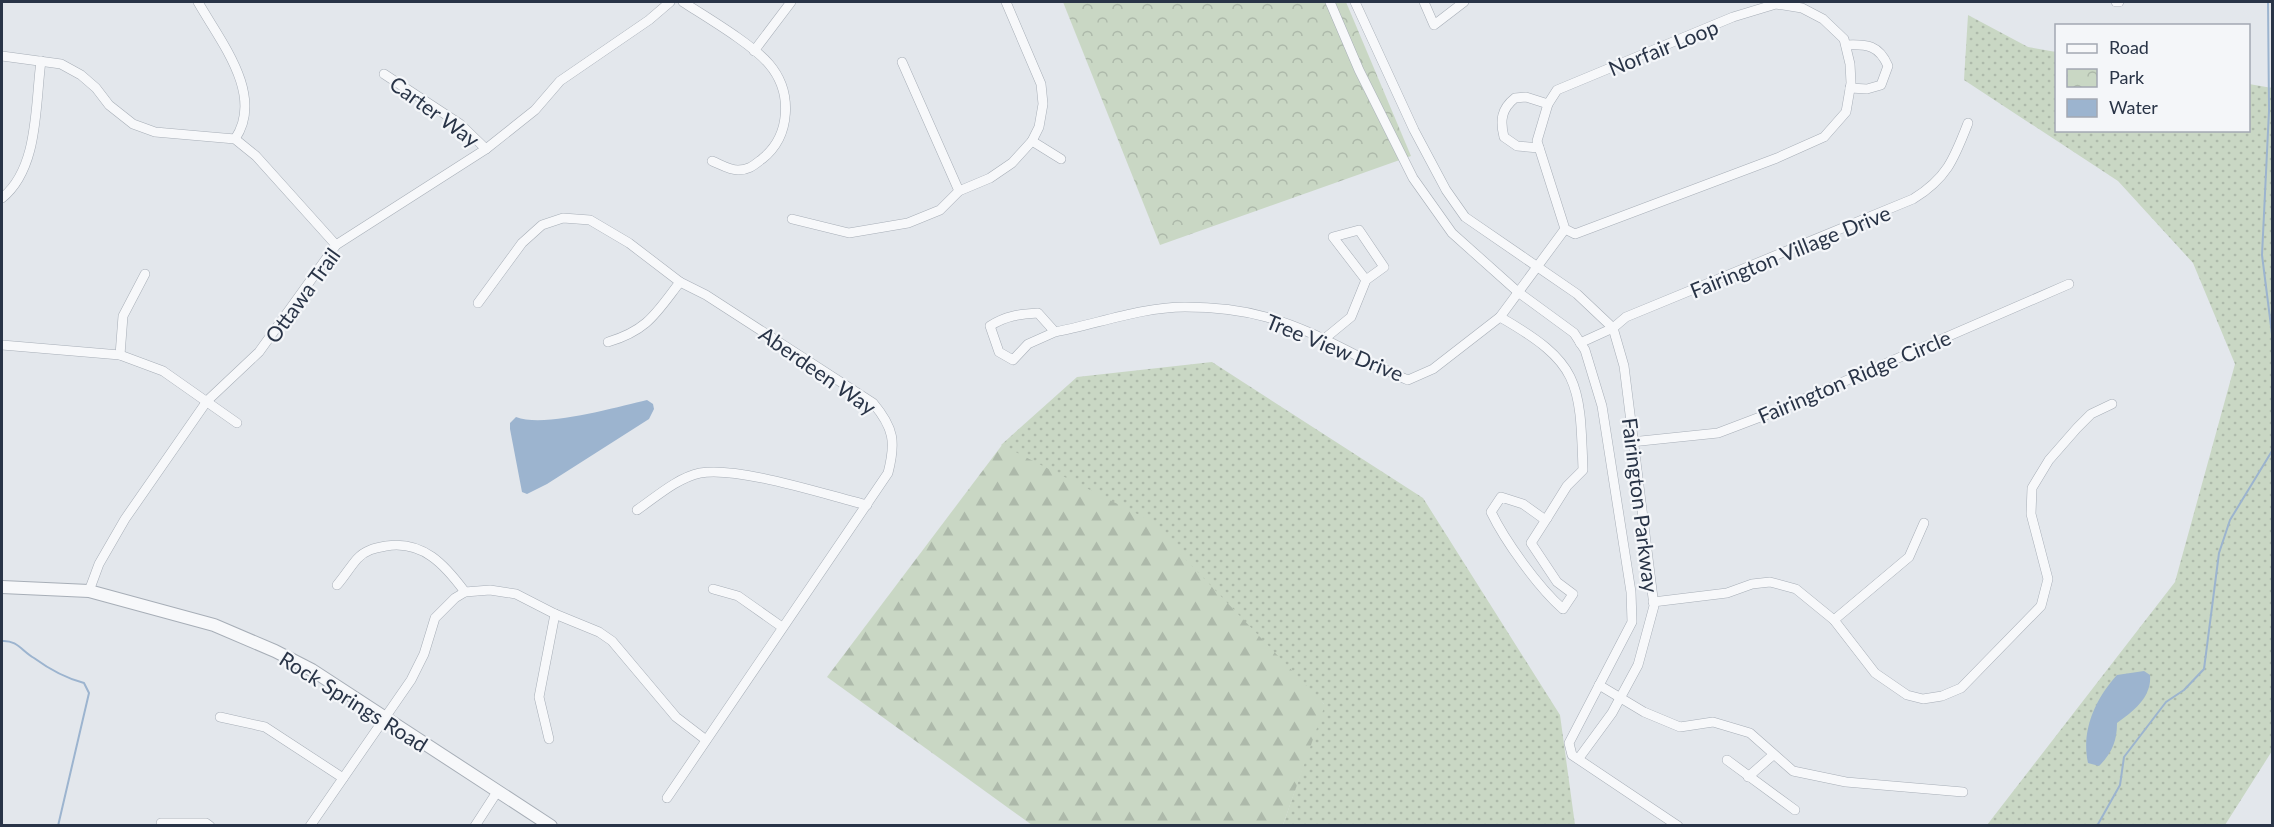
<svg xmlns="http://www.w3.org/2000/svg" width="2274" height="827" font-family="Lato,sans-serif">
<defs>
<pattern id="grass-dots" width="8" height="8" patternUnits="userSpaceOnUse" patternTransform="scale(1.5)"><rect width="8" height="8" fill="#c9d7c4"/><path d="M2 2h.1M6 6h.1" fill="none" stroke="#adb9aa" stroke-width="1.8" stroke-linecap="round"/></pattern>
<pattern id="forest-firs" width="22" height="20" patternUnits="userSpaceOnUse" patternTransform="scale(1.5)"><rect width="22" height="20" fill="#c9d7c4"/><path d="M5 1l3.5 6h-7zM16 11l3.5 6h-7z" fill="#adb9aa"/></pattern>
<pattern id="park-crowns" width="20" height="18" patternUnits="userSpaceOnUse" patternTransform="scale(1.5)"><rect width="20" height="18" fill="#c9d7c4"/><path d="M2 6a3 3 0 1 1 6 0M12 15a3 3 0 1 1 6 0" fill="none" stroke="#adb9aa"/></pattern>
</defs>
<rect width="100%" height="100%" fill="#e3e7ec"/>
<!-- grass -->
<g fill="url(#grass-dots)">
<polygon points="1968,15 2028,47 2056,52 2056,130 2248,130 2249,84 2272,88 2272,751 2225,825 1987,825 2175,582 2235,364 2193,263 2118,181 1964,80"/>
<polygon points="1212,362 1423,498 1560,715 1575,825 1283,825 1324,704 1001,445 1077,377"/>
</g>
<!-- forest -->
<polygon fill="url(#forest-firs)" points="1002,445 1147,519 1325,705 1283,825 1032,825 827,677"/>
<!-- park -->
<polygon fill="url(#park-crowns)" points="1063,2 1346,2 1411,156 1160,245"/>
<!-- water -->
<g fill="#9cb4cf">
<path d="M647,400l6,4 1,5 -5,10 -102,65 -20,10 -5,-2 -12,-63v-6l6,-6c29,11 100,-10 131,-17z"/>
<path d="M2144,671l6,4c2,22 -16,36 -33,48 0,18 -5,30 -18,43l-11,-3c-7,-32 7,-64 29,-88z"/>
</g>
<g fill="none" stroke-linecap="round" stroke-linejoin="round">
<!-- stream -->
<g stroke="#9cb4cf" stroke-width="2">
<polyline points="2268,2 2269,111 2262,255 2272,334"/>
<path d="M2,641c15,-1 20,10 32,17 15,11 31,20 50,25l5,10 -31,133"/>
<polyline points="2097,826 2120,785 2124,757 2166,702 2184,690 2204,669 2219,553 2230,520 2272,451"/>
</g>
<defs>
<g id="minor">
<path d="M198,2c22,39 67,93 37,137"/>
<path d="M683,2c23,15 69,42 86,62 24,28 22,72 -7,95 -8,6 -13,11 -24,11 -9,0 -18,-6 -26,-9"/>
<polyline points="1330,2 1359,70 1413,178 1452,233 1518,292 1574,333 1585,350 1602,406 1631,592 1632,622 1569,743 1572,755 1678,826"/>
<polyline points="1355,2 1414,130 1446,190 1465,217 1577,294 1613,328 1624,366 1654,606 1638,665 1612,713 1579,758"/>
<polyline points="1424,2 1434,25 1464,2"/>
<polyline points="2116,2 2119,2"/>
<path d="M1846,45c21,-1 33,0 42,21l-7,19 -14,4 -17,-1"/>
<polyline points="754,51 791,2"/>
<polyline points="2,56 61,64 81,75 96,88 109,105 133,124 155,132 235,139 256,156 336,245"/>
<polyline points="902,62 959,191"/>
<polyline points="384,74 460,124 486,149"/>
<polyline points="1032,141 1061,159"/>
<path d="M1539,148l-22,-2 -13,-9c-4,-16 -3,-28 11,-39l11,-1 22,7"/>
<path d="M2,198c37,-30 33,-93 39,-137"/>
<polyline points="792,219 849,233 908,223 940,210 959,191 990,178 1012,163 1032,141 1039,127 1043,104 1041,84 1006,2"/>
<path d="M478,303l44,-60 20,-18 21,-7 27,2 39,23 51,39 26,13 167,108c21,25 23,39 15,70l-221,325"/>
<path d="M1500,317c80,46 80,64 83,153l-16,16 -20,32"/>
<path d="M1055,332l-27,12 -15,16 -14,-8 -9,-26c15,-10 30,-12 48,-13l17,19c42,-8 87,-25 130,-25 25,0 56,3 81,10 50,13 94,43 142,63l25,-11 67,-52 65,-88 -28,-88 11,-37 9,-14 176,-73 43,-13 26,4 21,11 21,20 6,25 1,19 -5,29 -22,25 -47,21 -202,76 -10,-5"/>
<polyline points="1323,340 1351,317 1366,280 1384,267 1359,230 1333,237 1366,280"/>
<path d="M608,342c40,-12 48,-29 72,-60"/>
<path d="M1580,343l33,-15 13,-11 287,-118c34,-21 41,-40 55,-76"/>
<polyline points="2,345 120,355 163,371 237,423"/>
<polyline points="120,355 123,316 145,274"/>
<polyline points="1631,442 1718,433 1776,411 2069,284"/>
<path d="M1501,497l22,7 21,15 3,-1 -16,25 26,39 16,12 -10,15c-25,-22 -58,-68 -72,-97z"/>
<path d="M637,510c19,-13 40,-32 63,-37 39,-7 126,22 167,32"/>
<path d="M337,585c7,-8 13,-18 20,-26 8,-9 18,-11 29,-13 37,-6 59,19 79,46"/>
<polyline points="713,589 738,596 782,627"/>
<polyline points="89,591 99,564 125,519 207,401 259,352 336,245 486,149 535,110 560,81 649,20 670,2"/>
<polyline points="1653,602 1727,593 1752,584 1770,582 1796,589 1834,620 1875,673 1907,695 1923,699 1942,696 1961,688 2041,606 2048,579 2031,514 2032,488 2049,460 2077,428 2091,414 2112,404"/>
<polyline points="1834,620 1909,557 1924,523"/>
<polyline points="1599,685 1644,712 1680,727 1713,722 1750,733 1793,771 1846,782 1963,792"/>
<polyline points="220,717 265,727 343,778"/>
<polyline points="549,739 539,697 555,614"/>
<polyline points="1727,760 1795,810"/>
<polyline points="1748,777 1773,755"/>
<polyline points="161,823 206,823 210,826"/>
<polyline points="310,826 411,680 424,654 435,618 455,598 465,592 490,590 516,594 555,614 599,632 612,641 676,717 706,740"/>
<polyline points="475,826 497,792"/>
</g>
<polyline id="tertiary" points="2,587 89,591 214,625 275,651 312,670 551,826"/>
</defs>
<!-- minor casing -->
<use href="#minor" stroke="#a7aeb7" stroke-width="10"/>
<!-- tertiary casing -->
<use href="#tertiary" stroke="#a7aeb7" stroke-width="14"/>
<!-- minor -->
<use href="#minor" stroke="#f7f8fa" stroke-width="9"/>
<!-- tertiary -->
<use href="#tertiary" stroke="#f7f8fa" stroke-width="12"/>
</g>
<g text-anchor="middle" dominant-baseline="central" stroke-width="4.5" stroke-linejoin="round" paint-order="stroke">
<!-- street labels -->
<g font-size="21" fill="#293447" stroke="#f4f6f9">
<text transform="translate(1663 47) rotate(-22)">Norfair Loop</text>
<text transform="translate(435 111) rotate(36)">Carter Way</text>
<text transform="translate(1790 251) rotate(-22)">Fairington Village Drive</text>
<text transform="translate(302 295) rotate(-54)">Ottawa Trail</text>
<text transform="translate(1335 347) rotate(22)">Tree View Drive</text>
<text transform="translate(818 370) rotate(35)">Aberdeen Way</text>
<text transform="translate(1854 376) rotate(-23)">Fairington Ridge Circle</text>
<text transform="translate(1641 505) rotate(83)">Fairington Parkway</text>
<text transform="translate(354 701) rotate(32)">Rock Springs Road</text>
</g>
</g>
<!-- border -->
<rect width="2274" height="827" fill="none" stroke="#293447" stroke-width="6"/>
<!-- legend -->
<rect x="2055" y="24" width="195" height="108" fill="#f4f6f9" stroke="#a3a8b2" stroke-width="1.5"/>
<rect x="2067" y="44" width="30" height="9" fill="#f7f8fa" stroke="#a3a8b2" stroke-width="1.5"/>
<text x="2109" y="54" font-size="18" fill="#293447">Road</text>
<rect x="2067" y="69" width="30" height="18" fill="url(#park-crowns)" stroke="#a3a8b2" stroke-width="1.5"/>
<text x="2109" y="84" font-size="18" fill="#293447">Park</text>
<rect x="2067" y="99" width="30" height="18" fill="#9cb4cf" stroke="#a3a8b2" stroke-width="1.5"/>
<text x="2109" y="114" font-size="18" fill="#293447">Water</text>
</svg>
